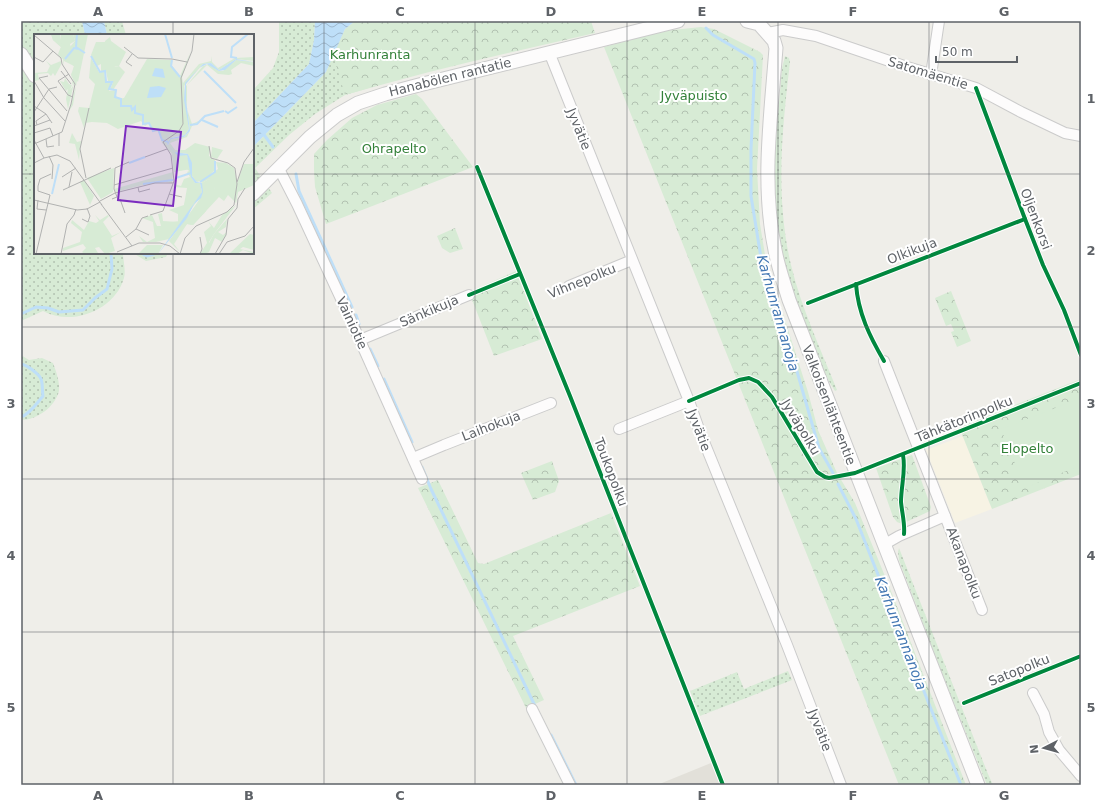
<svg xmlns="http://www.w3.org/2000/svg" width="1102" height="806" font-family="'DejaVu Sans',sans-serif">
<defs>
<pattern id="grass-dots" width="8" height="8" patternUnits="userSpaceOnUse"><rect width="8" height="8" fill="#d7ebd5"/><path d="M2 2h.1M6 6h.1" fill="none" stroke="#b2c2b1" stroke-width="1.8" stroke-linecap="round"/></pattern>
<pattern id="forest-crowns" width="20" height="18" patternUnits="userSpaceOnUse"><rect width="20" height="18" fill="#d7ebd5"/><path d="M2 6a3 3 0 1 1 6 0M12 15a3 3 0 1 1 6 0" fill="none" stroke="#b2c2b1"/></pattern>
<pattern id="water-waves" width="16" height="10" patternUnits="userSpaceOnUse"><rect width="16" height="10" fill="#bedff8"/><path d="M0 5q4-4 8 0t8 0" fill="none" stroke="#9eb8cd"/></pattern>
</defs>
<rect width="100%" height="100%" fill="#efeee9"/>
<!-- commercial -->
<polygon fill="#f7f3e4" points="963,436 992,509 955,523 926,450"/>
<!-- education -->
<polygon fill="#e2e0d9" points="711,763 720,785 657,785"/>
<!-- grass -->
<g fill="url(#grass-dots)">
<path d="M21,21h61l3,14h-50v218h88c0,7 3,17 1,25 -9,32 -52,49 -81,33l-22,10z"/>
<polygon points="104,21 122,21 126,35 107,35"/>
<polygon points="279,21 315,21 314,40 309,64 253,123 253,90 273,68 279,52"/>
<polygon points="355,21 405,77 345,95 315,114 289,135 255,168 272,193 253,209 253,147 326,72 333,55"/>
<path d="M785,56l4,2 1,4c-8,69 -15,134 1,203 10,42 30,85 46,125l-2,1c-13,-19 -20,-41 -29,-63 -16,-41 -31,-86 -32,-130 -1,-43 5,-87 8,-130z"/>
<polygon points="133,253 168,253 166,257 146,261"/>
<path d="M21,355l8,5 13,-2 11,5c3,8 7,19 6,28 -4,16 -22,29 -38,29z"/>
<polygon points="899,548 988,774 993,785 987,785 940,668 899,560 898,552"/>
<polygon points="788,671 792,680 700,716 690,691 737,672 744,689"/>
</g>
<!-- forest -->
<g fill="url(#forest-crowns)">
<path d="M355,21h236l4,12c-83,19 -167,38 -250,62l-12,-40 12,-26z"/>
<polygon points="701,27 714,29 760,52 763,55 757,169 760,224 766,261 808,392 818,430 837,473 855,503 889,586 966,785 899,785 604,47 663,31"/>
<polygon points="416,94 422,99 473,167 326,224 315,187 314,170 314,154 327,140 352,118 377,105"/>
<polygon points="455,228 463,249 450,253 442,248 437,236"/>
<polygon points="516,271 542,339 494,356 469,292"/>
<polygon points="951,291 971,341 957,347 951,332 954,331 951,324 946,326 935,298"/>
<polygon points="1081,379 1081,474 992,509 959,427"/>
<polygon points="912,455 931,507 930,511 902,524 897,522 893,517 876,468"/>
<polygon points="552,461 559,481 555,492 533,500 521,473"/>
<polygon points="438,480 478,563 484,564 611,513 640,586 513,636 544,700 526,708 418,488"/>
</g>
<!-- garden -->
<polygon fill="#d7ebd5" points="1081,398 1081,465 1025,488 1001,429"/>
<!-- water -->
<g fill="url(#water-waves)">
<polygon points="82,21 104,21 107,35 85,35"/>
<polygon points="315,21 355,21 345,29 326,72 253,147 253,123 309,64 314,40"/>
</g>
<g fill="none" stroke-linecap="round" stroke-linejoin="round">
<!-- stream -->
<g stroke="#bedff8" stroke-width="3">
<polyline points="706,28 713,35 754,59 755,63 751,149 751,196 762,264 796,368 819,448 833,473"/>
<polyline points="262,132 273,147"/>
<polyline points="296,174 299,191 352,307"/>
<polyline points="141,253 147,256 154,254 154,253"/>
<polyline points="21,314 36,307 48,308 59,312 83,310 95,298 107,289 112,269 111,253"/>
<polyline points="356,315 359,324"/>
<polyline points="370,349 378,366"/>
<path d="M21,364c6,1 18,10 20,15 2,5 1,12 2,17 -6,7 -13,18 -22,21"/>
<polyline points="384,379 412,442"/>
<polyline points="422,467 431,489 536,708"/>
<polyline points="838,484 856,519 961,785"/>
<polyline points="551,735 576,785"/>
</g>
<defs>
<g id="minor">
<polyline points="768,33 783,30 816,36 904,66 976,88 1021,112 1065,133 1081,136"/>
<polyline points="549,52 689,401 700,432 787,645 841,785"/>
<polyline points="931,75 939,21"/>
<polyline points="279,169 297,204 349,316 422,479"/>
<polyline points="569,286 632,260"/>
<polyline points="360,340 469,295"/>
<polyline points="884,361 945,516 899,536 885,544"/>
<polyline points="619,429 689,401"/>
<polyline points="413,458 444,445 551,403"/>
<polyline points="945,516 982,610"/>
<polyline points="1033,693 1044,714 1049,732 1059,750 1081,776"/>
<polyline points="532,709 570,785"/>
</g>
<g id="tertiary">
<path d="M747,21l12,3 15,17 2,7c-5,67 -15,136 -1,202 3,17 9,33 14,50l189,485"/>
<polyline points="21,54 35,76"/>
<polyline points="253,194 310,137 337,115 358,103 385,94 419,85 678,21"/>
</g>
</defs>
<!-- minor casing -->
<use href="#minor" stroke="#cbcbcb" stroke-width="12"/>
<!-- tertiary casing -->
<use href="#tertiary" stroke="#cbcbcb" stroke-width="15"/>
<!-- minor -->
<use href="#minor" stroke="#fdfcfc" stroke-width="10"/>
<!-- tertiary -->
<use href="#tertiary" stroke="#fdfcfc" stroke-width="13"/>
<defs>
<g id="cycleway">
<polyline points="976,88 1025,219 1043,265 1064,310 1081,355"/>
<polyline points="477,167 570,396 723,785"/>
<path d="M856,284c2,29 14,53 28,77"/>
<polyline points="469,295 520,274"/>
<polyline points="808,303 1025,219"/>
<polyline points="689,401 739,380 749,378 758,382 772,397 817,472 825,477 829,478 855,473 1081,383"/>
<path d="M903,455c3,16 -2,31 -2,47 1,11 4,21 3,32"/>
<polyline points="964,703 1081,656"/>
</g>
</defs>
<!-- cycleway casing -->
<use href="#cycleway" stroke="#fff" stroke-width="6"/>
<!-- cycleway -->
<use href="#cycleway" stroke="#00873e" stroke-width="4"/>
</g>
<!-- grid -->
<path fill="none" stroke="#5e6267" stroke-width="1" stroke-opacity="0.55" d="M173,21v14M324,21v764M475,21v764M627,21v764M778,21v764M929,21v764M21,174h14M253,174h828M173,253v532M21,327h1060M21,479h1060M21,632h1060"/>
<g text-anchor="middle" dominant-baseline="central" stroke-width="4" stroke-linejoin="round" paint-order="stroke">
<!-- park labels -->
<g font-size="13" fill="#338139" stroke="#fff">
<text x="370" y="54">Karhunranta</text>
<text x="694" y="95">Jyväpuisto</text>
<text x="394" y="148">Ohrapelto</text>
<text x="1027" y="448">Elopelto</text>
</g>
<!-- street labels -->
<g font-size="13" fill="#5e6267" stroke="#fff">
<text transform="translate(928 73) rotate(17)">Satomäentie</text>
<text transform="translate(450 77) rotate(-14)">Hanabölen rantatie</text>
<text transform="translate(579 129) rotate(68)">Jyvätie</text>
<text transform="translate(1036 219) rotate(69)">Oljenkorsi</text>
<text transform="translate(912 251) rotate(-21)">Olkikuja</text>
<text transform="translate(582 281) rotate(-22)">Vihnepolku</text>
<text transform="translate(429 311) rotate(-23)">Sänkikuja</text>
<text transform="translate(352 323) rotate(65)">Vainiotie</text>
<text transform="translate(829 405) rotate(69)">Valkoisenlähteentie</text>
<text transform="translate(964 419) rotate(-22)">Tähkätorinpolku</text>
<text transform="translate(491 426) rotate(-21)">Laihokuja</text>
<text transform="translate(801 427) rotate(59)">Jyväpolku</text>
<text transform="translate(699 430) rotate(69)">Jyvätie</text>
<text transform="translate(611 472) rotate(69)">Toukopolku</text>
<text transform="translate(964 563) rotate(69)">Akanapolku</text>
<text transform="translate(1019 670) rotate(-22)">Satopolku</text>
<text transform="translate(820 730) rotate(69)">Jyvätie</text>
</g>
<!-- water labels -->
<g font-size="14" font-style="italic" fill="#4378b3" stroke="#fff">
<text transform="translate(778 313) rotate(74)">Karhunrannanoja</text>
<text transform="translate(901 633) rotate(69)">Karhunrannanoja</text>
</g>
</g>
<!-- overview -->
<g transform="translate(34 34)">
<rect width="220" height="220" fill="#efeee9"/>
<path d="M17,0h9l1,6v-6h12l2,7 -5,3 8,30 -5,31 -4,6 7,-25 -5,-11 3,-9 -7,-5h-3v5l-1,-7 -9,-7 4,3 3,-8 -8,-7zM62,8h9l10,25 4,-1 6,6 -12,18h-3l3,-8 -5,-1 -2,-10h-5v-7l-4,2 -6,-11zM157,17l-9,26 1,6 16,-19 12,-3v-5l1,6 6,6 17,-10 19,-1v4l-18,-2 -17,11 -8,-7 -8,1 -19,22 5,43 -4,6 -12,2 -6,7 24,23 1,11 3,5h5l2,9 -3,6 -25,32 -2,-8 8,-1 7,-27v-6l-13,-1v-3l7,2 3,-7 6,-2 -3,-5 2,-1 -2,-2 -13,3 -2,-18 -10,-11 -3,-12 -6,1 -4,-9 -4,3 -4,-5 -23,8 -11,-6 -15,-1 -7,1 -1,5 -6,-17 1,-4 10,1 6,-24 -6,-6 2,-20 8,14h5l2,11 5,-1 -2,9 6,-1 2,9 7,-1 23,-39 25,1v6l8,10zM202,26l18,2v4l-13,-3 -10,7 1,4 -3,1 -11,-1 -11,-9 -20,20v24l5,15 9,-4 -9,6 -5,11 -17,6 5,7h10l10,-7 15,4 -1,9 6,4 -1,11 -8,8 -9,3 -5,-6 -4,-22 -14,-2 -6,-7 3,-6 13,-2 6,-6 -4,-31v-14l17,-20 6,-2 10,7h4zM31,44l4,6 3,1 -2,5 3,-4 -1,-5 2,2 -6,26 -2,-10 2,-10 -2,2 -6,-10 4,1zM175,145l4,3 2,7 -9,22 -13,14 -6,-1 -6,6 21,-35v-12zM193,185l-1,8 -8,5 5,3 4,-3 -5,10 -7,-4 -6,14 -6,2 11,-20z" fill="#d7ebd5"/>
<path d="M17,0h4l4,9 11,4 5,-6 -2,-7h15l-10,48 -7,-8 2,-1 1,-7 -10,-5 -2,-9 -4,2 3,-7 -8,-7zM76,3l1,4 15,11 -7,14 -6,1 -5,-8 1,-5 -5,-6 1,-7zM12,27l5,4 10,-4v4l-6,11 -2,-3 -2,3 -3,-3 -10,1 1,6 -4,1 -1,-8 13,-1 3,-6zM38,99l5,9 4,-1 -2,19 -4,-16 -6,-1zM178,113l11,3 -6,9 -6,-2zM138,120l15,1 4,14 -17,3zM182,128l10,1 8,5 3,15 7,-19h10v21l-16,7 -2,11 -8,-8 -4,6 -5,-4 -26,28 -6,-1 -13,20 6,8 -11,-11 32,-43 2,-6 12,-3 -6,-10 -7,4 -1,-1 17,-13zM139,138l-1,11 -14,-2 -42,11 -2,-3zM50,146l10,16 -4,9 -10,-23zM153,154l13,3v6l-31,42 -13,3h-13l-4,-6 8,6 8,-4 -2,-16 -11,-4 10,-3 5,11h4l-3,-12 4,-1 1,8 15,1v-8l-9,-4 15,-5zM202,171l-22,29 -5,8v10l-9,2 7,-11 -3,-11 7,-6 -3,-5 6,7 8,-13zM61,181l5,5 8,-5 1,1 -6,6 9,14 9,-4 -10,6 4,13 -10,3 -6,-7 -4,1 3,5 -2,1h-11l-3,-2 4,-4 -3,-4 -20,7v-3l17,-6 2,-10 -11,-9 1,-3 12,10 5,-9 7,2 3,-2zM216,200l4,1v15l-11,-3 -3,2 14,3v2l-11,-4 -6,4h-8zM113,211h16l-5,9h-20z" fill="#d7ebd5"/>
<path d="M80,134l-1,24 -12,7 -14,-21z" fill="#d7ebd5"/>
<path d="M202,25l18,3 -18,-2 -11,10 -6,1 -12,-7 -8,4 -13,16v16l4,31 -6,6 -13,2 -3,6 6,7 14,2 4,9v13l5,6 5,1 1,9 -2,6 -7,6 -7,14 -29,36 44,-62 -2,-9h-5l-4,-6 -4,-22 -9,1 -11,-12 4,-6 14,-3 4,-6 -5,-29 1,-17 18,-19 8,-1 8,7zM121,34l8,1 2,9 -13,-2zM125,52l7,2 -5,9 -14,1 3,-11z" fill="#bedff8"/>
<path fill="none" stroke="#bedff8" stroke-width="2" d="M43,0l-1,13 9,6M131,0l7,24M57,22l9,16 5,-1 1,11h6l-3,7 7,1 -1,7 6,2v7h10l1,4 3,-3v6l8,2v9l6,-1 4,8 5,-2 4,11 6,2M203,24l-6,-1 1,-10 16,-13M31,25l9,-11 4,1M138,26l-1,6 9,11M170,37l32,32M191,77l3,2 9,-6M168,86l16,7M156,91l7,-1 8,-8 19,-5M95,129l16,-6M142,144l15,-5M166,148l15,-10v-11M109,150l30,-4M18,160l7,-30"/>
<path fill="none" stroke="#b1b2b1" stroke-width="1" d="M0,1l27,23M90,13l14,11 34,1 15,3M98,20l-6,8 6,4M0,23l9,5 10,-11M27,37l10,13M35,40l-11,7 10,14 5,2M14,42l-9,2 28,33M0,47l10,17 21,23M0,72l12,8 6,9M0,78l15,-23 8,-2M3,91l-1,-4 10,-7M0,92l16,-6M0,99l16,-5 3,8M12,105l1,8 7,-1M0,106l10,18 -10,5M0,110l28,-12 9,-28 4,-20 -13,-20 -1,-6M25,112v-13M15,122l4,9 -1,14M111,123l22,-8M10,124l13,-3 13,6 32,44M28,143l14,-9M52,144l-6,-29 9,-41M203,148l7,-20 10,-14M80,151l59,-17M35,153l3,-15M104,153l1,5 11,-3M29,156l48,-22M135,160l13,3M78,165l5,-2 -3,-8 1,-21 14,-6M86,165l5,14M0,166l43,10 10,-1 13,-7M4,166l-1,9 9,1M66,167l15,-8 40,-10h18M67,170l31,42M116,181l13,-4 11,-30 -3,-26 -8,-13 16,-11 4,-7 -2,-46 11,-27 2,-17M48,185l6,3 2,-6 -3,-8M102,195l13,6M92,203l10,-8 6,-11 6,-2M166,203l2,12 -2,5M83,218l22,-9h21l10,3 10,8M2,220l14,-59 -12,-4v-5l2,-7 11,-5M27,220l6,-30 7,-9 2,-6M146,220l5,-16 11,-12 31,-14 7,-7 3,-21 -2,-16 -7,-5 -17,-5 -2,-12M181,220l11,-19 2,-16 9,-11 1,-9 7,-11M185,220l8,-12 18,-6 9,-10"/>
<path fill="#7b2cbf" fill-opacity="0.15" stroke="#7b2cbf" stroke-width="2" d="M92,92l55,6 -8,74 -55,-6z"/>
<rect width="220" height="220" fill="none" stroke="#5e6267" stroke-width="2"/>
</g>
<!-- border -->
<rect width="1102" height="806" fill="none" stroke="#ffffff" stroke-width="44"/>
<!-- north arrow -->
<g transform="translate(1044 748) rotate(264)" stroke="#ffffff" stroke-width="3" paint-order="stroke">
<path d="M0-3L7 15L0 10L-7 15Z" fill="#5e6267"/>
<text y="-6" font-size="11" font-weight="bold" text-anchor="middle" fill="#5e6267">N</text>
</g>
<!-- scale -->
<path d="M936 56v6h81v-6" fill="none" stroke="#5e6267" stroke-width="2"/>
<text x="942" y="56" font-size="12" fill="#5e6267" stroke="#ffffff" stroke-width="3" paint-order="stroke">50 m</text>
<rect x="22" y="22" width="1058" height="762" fill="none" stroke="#5e6267" stroke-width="1.5"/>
<g font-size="13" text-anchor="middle" font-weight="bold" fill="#5e6267">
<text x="98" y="16">A</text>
<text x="249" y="16">B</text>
<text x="400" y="16">C</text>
<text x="551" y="16">D</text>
<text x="702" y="16">E</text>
<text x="853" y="16">F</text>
<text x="1004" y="16">G</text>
<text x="11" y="103">1</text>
<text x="1091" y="103">1</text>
<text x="11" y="255">2</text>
<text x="1091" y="255">2</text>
<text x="11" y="408">3</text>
<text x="1091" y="408">3</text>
<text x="11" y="560">4</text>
<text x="1091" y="560">4</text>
<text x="11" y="712">5</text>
<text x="1091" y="712">5</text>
<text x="98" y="800">A</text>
<text x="249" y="800">B</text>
<text x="400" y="800">C</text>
<text x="551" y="800">D</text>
<text x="702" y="800">E</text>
<text x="853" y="800">F</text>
<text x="1004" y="800">G</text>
</g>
</svg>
